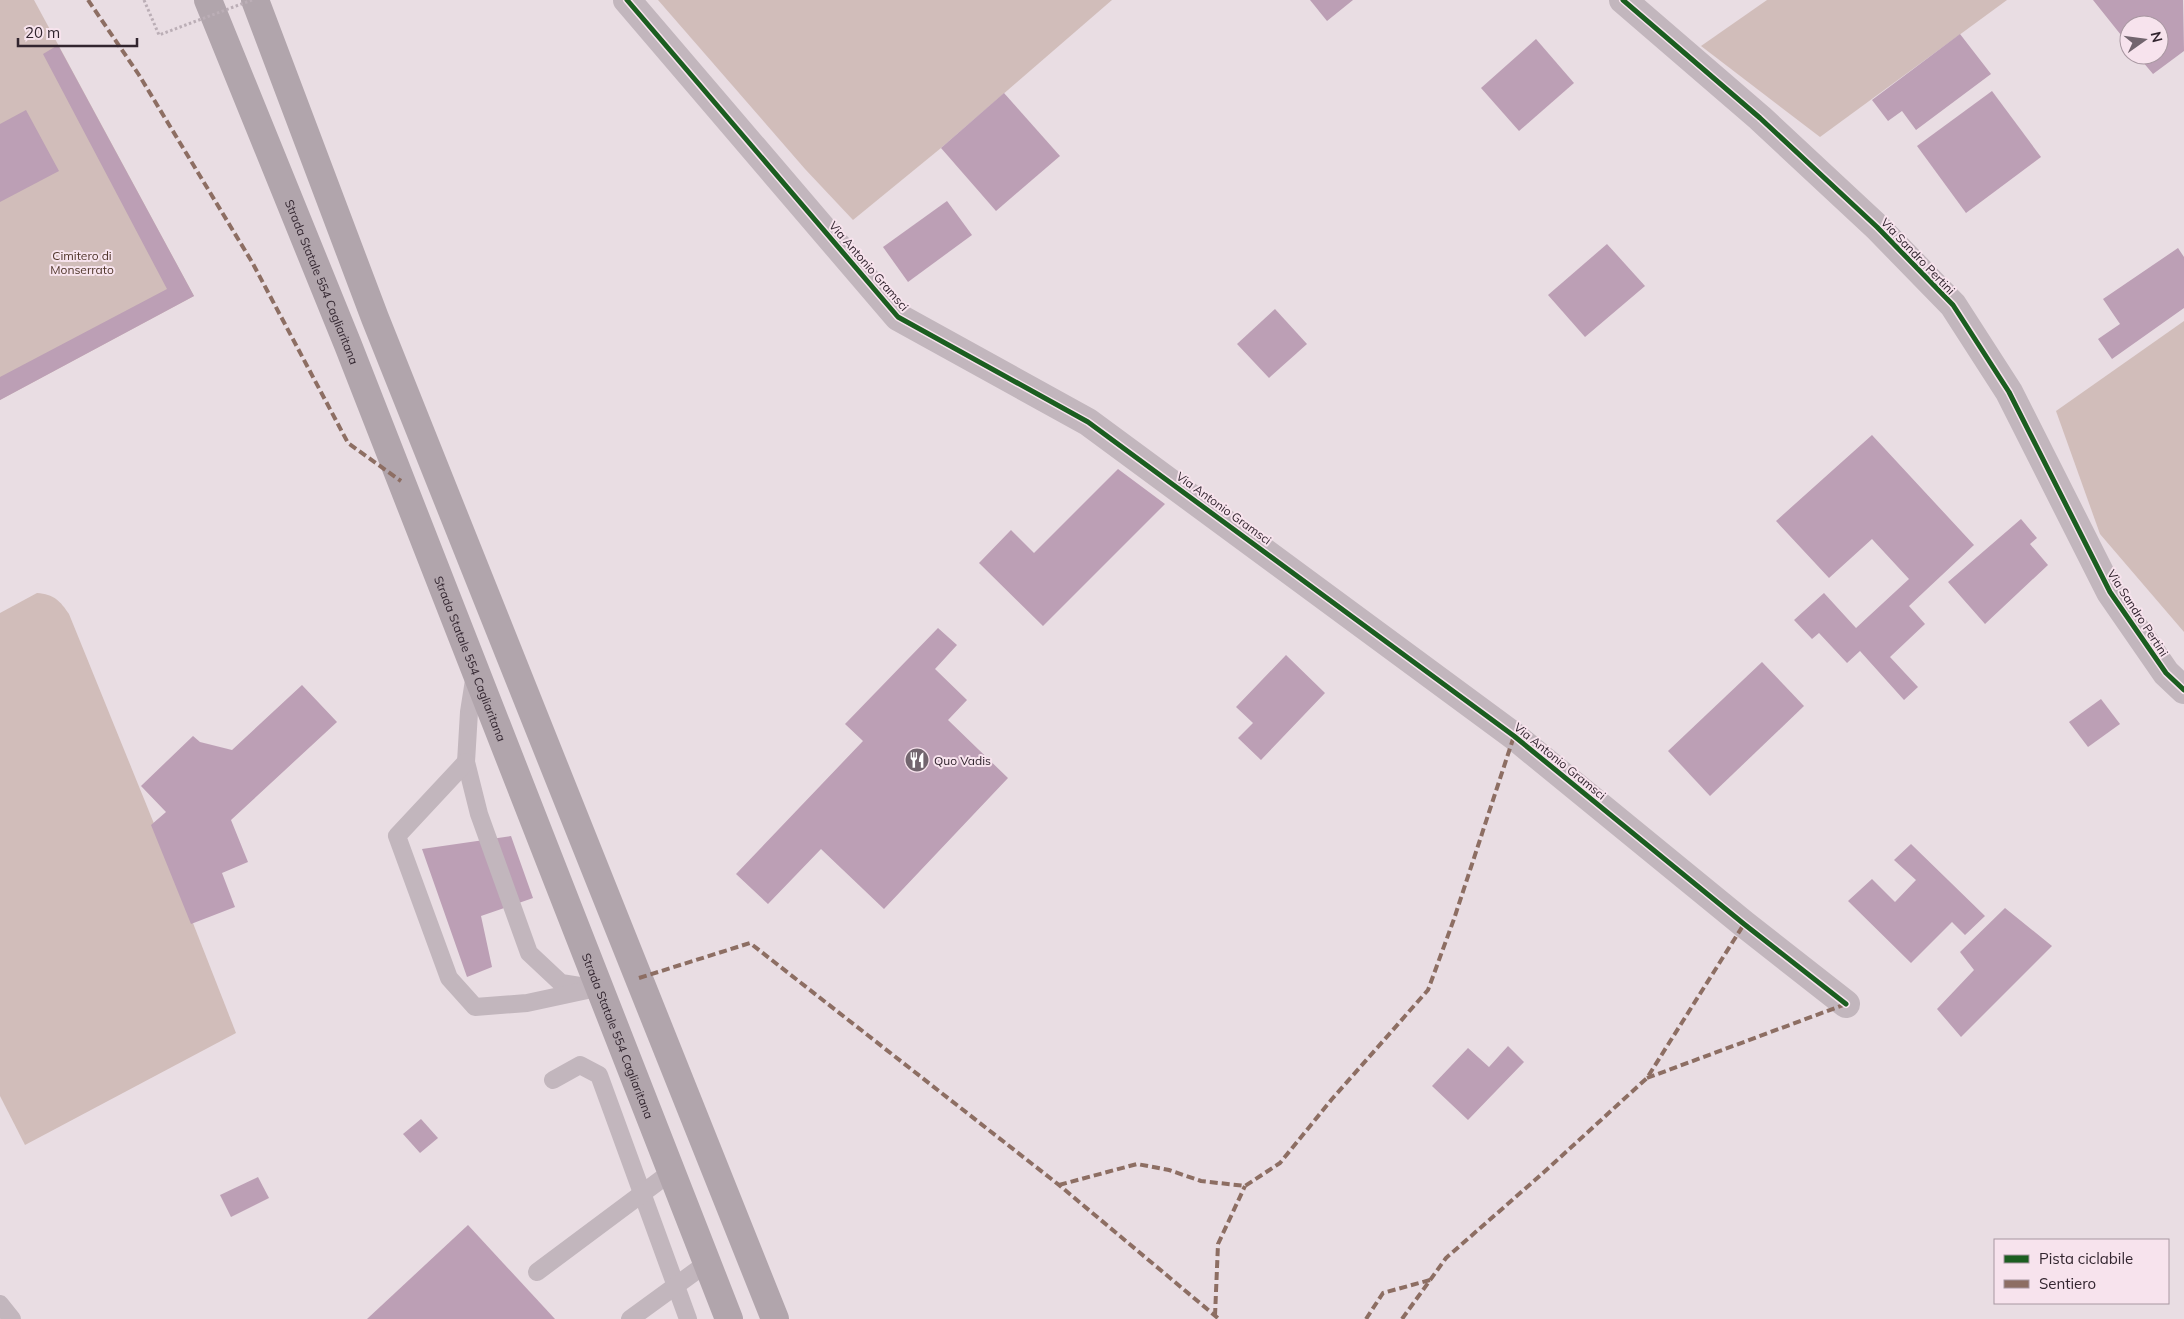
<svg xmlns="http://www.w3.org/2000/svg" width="2184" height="1319" font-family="Mulish,sans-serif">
<rect width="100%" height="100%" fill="#e9dde3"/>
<!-- green -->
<g fill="#d1bdba">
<polygon points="0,0 34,0 194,296 0,400"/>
<polygon points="658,0 1112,0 941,148 853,220 805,169"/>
<polygon points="1767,0 2007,0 1820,137 1701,46"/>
<polygon points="2184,321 2184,632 2100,534 2056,411"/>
<path d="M37,593c17,1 23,8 32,21l86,212 81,207 -211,112 -25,-49v-483z"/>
</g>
<!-- building -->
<g fill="#bc9fb5">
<polygon points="1310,0 1353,0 1327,21"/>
<polygon points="2093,0 2183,0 2184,51 2153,74 2137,55 2159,55 2159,25 2129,25 2129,45"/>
<polygon points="1960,34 1991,74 1916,130 1902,111 1888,121 1872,100"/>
<polygon points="1536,39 1574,83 1519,131 1481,88"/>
<polygon points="58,45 194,296 0,400 0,377 167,289 43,54"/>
<polygon points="1992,91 2041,157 1966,213 1917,146"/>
<polygon points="1004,93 1060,156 996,211 941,148"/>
<polygon points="26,110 59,171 0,202 0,124"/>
<polygon points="947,201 972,235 908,282 883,247"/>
<polygon points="1607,244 1645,286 1585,337 1548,295"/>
<polygon points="2178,248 2184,257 2184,308 2112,359 2098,339 2120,324 2103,299"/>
<polygon points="1275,309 1307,344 1269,378 1237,344"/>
<polygon points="1872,435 1974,545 1909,606 1925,624 1890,657 1918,687 1904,700 1860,651 1847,663 1819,633 1812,639 1794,620 1824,593 1856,628 1909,579 1872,539 1829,578 1776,521"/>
<polygon points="1118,469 1165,504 1043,626 979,563 1011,530 1034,553"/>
<polygon points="2021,519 2037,538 2030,544 2048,565 1985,624 1948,582"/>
<polygon points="938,628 957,645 935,669 967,700 948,720 1008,778 884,909 821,849 768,904 736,874 863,741 845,724"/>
<polygon points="1286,655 1325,693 1261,760 1238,738 1253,723 1236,707"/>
<polygon points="1762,662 1804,706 1710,796 1668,751"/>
<polygon points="302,685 337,722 231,820 248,862 222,873 235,907 191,924 151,825 166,812 141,786 193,736 200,742 232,750"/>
<polygon points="2101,699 2120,724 2088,747 2069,722"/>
<polygon points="511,836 533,898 481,916 492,967 467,977 422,849"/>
<polygon points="1911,844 1985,916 1965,935 1952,922 1911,963 1848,901 1872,879 1895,902 1916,880 1894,860"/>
<polygon points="2005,908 2052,946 1961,1037 1937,1009 1974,970 1960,952"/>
<polygon points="1508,1046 1524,1062 1468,1120 1432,1086 1468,1048 1489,1067"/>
<polygon points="421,1119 438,1138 420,1153 403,1134"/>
<polygon points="258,1177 269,1198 231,1217 220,1195"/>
<polygon points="468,1225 555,1319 367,1319"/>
</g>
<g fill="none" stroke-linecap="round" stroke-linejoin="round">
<!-- lane -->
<g stroke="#c2b6bd" stroke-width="18">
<polyline points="475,674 469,712 466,762 479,814 529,953 561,983 586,987"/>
<polyline points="466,762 397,836 449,978 475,1007 527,1003 592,989"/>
<polyline points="553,1080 580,1065 599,1075 688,1319"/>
<polyline points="537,1272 671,1172"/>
<polyline points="0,1304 12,1319"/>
<polyline points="630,1319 707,1263"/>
</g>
<!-- street -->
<g stroke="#c2b6bd" stroke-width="28">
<polyline points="627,0 898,317 1088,422 1514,736 1744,924 1846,1004"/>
<polyline points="1623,0 1760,118 1877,227 1953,305 2009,392 2110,592 2166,673 2184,690"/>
</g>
<!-- primary -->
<g stroke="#b1a5ac" stroke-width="28">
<path id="s1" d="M208,0l140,345 381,974"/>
<polyline points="255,0 375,318 775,1319"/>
</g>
<!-- path-bridge -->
<polyline stroke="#bbaeb6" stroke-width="3" stroke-dasharray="2.5 2.5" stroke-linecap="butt" points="144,0 159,35 252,0"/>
<!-- quiet -->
<g stroke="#8d6e63" stroke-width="4" stroke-dasharray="8 4" stroke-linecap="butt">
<polyline points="88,0 139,75 252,262 348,443 401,481"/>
<polyline points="639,978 750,943 1059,1185 1219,1319"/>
<polyline points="1647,1078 1846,1004"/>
<polyline points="1059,1185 1137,1164 1169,1170 1201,1181 1245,1186 1280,1163 1332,1099 1428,990 1454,919 1514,736"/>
<polyline points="1215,1316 1218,1244 1245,1186"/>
<polyline points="1366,1319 1383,1293 1430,1280"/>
<polyline points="1402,1319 1446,1258 1543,1173 1647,1078 1744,924"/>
</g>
<defs>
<g id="cycleway">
<polyline points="627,0 898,317 1088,422 1514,736 1744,924 1846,1004"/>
<polyline points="1623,0 1760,118 1877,227 1953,305 2009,392 2110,592 2166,673 2184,690"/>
</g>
</defs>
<!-- cycleway casing -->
<use href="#cycleway" stroke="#f7e3ed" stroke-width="8"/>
<!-- cycleway -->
<use href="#cycleway" stroke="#1b5e20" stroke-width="5"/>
</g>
<!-- icons -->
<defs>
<symbol id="restaurant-disc" viewBox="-11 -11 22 22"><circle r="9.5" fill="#72656e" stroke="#f7e3ed"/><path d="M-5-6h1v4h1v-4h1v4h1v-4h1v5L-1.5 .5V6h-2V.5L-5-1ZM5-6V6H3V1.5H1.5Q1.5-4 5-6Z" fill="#fff"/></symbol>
</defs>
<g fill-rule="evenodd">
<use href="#restaurant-disc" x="903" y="746" width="28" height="28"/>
</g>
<g text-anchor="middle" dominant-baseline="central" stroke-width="4" stroke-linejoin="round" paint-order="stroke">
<!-- park labels -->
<g font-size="12" fill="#4f352a" stroke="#f7e3ed">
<text x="82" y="255">Cimitero di<tspan x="82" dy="14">Monserrato</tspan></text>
</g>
<!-- street labels -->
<g font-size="12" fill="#32252f" stroke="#f7e3ed">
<text transform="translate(1918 256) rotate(46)">Via Sandro Pertini</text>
<text transform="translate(869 266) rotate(49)">Via Antonio Gramsci</text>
<text stroke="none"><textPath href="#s1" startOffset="304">Strada Statale 554 Cagliaritana</textPath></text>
<text transform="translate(1224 508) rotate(36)">Via Antonio Gramsci</text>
<text transform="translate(2138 613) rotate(57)">Via Sandro Pertini</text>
<text stroke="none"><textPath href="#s1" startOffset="709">Strada Statale 554 Cagliaritana</textPath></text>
<text transform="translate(1560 761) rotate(39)">Via Antonio Gramsci</text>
<text stroke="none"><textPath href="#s1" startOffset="1114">Strada Statale 554 Cagliaritana</textPath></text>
</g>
<!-- poi labels -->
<g font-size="12" fill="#32252f" stroke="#f7e3ed" text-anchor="start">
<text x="934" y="760">Quo Vadis</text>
</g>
</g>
<!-- legend -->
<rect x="1994" y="1239" width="175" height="65" fill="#f7e3ed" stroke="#a897a1"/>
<rect x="2004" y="1255" width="25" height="8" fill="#1b5e20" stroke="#a897a1"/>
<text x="2039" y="1264" font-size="15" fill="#32252f">Pista ciclabile</text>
<rect x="2004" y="1280" width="25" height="8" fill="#8d6e63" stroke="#a897a1"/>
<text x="2039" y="1289" font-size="15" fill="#32252f">Sentiero</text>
<!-- north arrow -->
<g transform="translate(2144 40) rotate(76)"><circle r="24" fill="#f7e3ed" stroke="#a897a1"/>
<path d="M0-4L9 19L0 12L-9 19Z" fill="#72656e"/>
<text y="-8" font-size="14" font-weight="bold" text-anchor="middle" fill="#32252f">N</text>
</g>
<!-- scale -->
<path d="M18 38v8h119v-8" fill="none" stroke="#32252f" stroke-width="2.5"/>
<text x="25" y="38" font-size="15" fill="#32252f" stroke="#f7e3ed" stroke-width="4" paint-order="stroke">20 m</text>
</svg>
